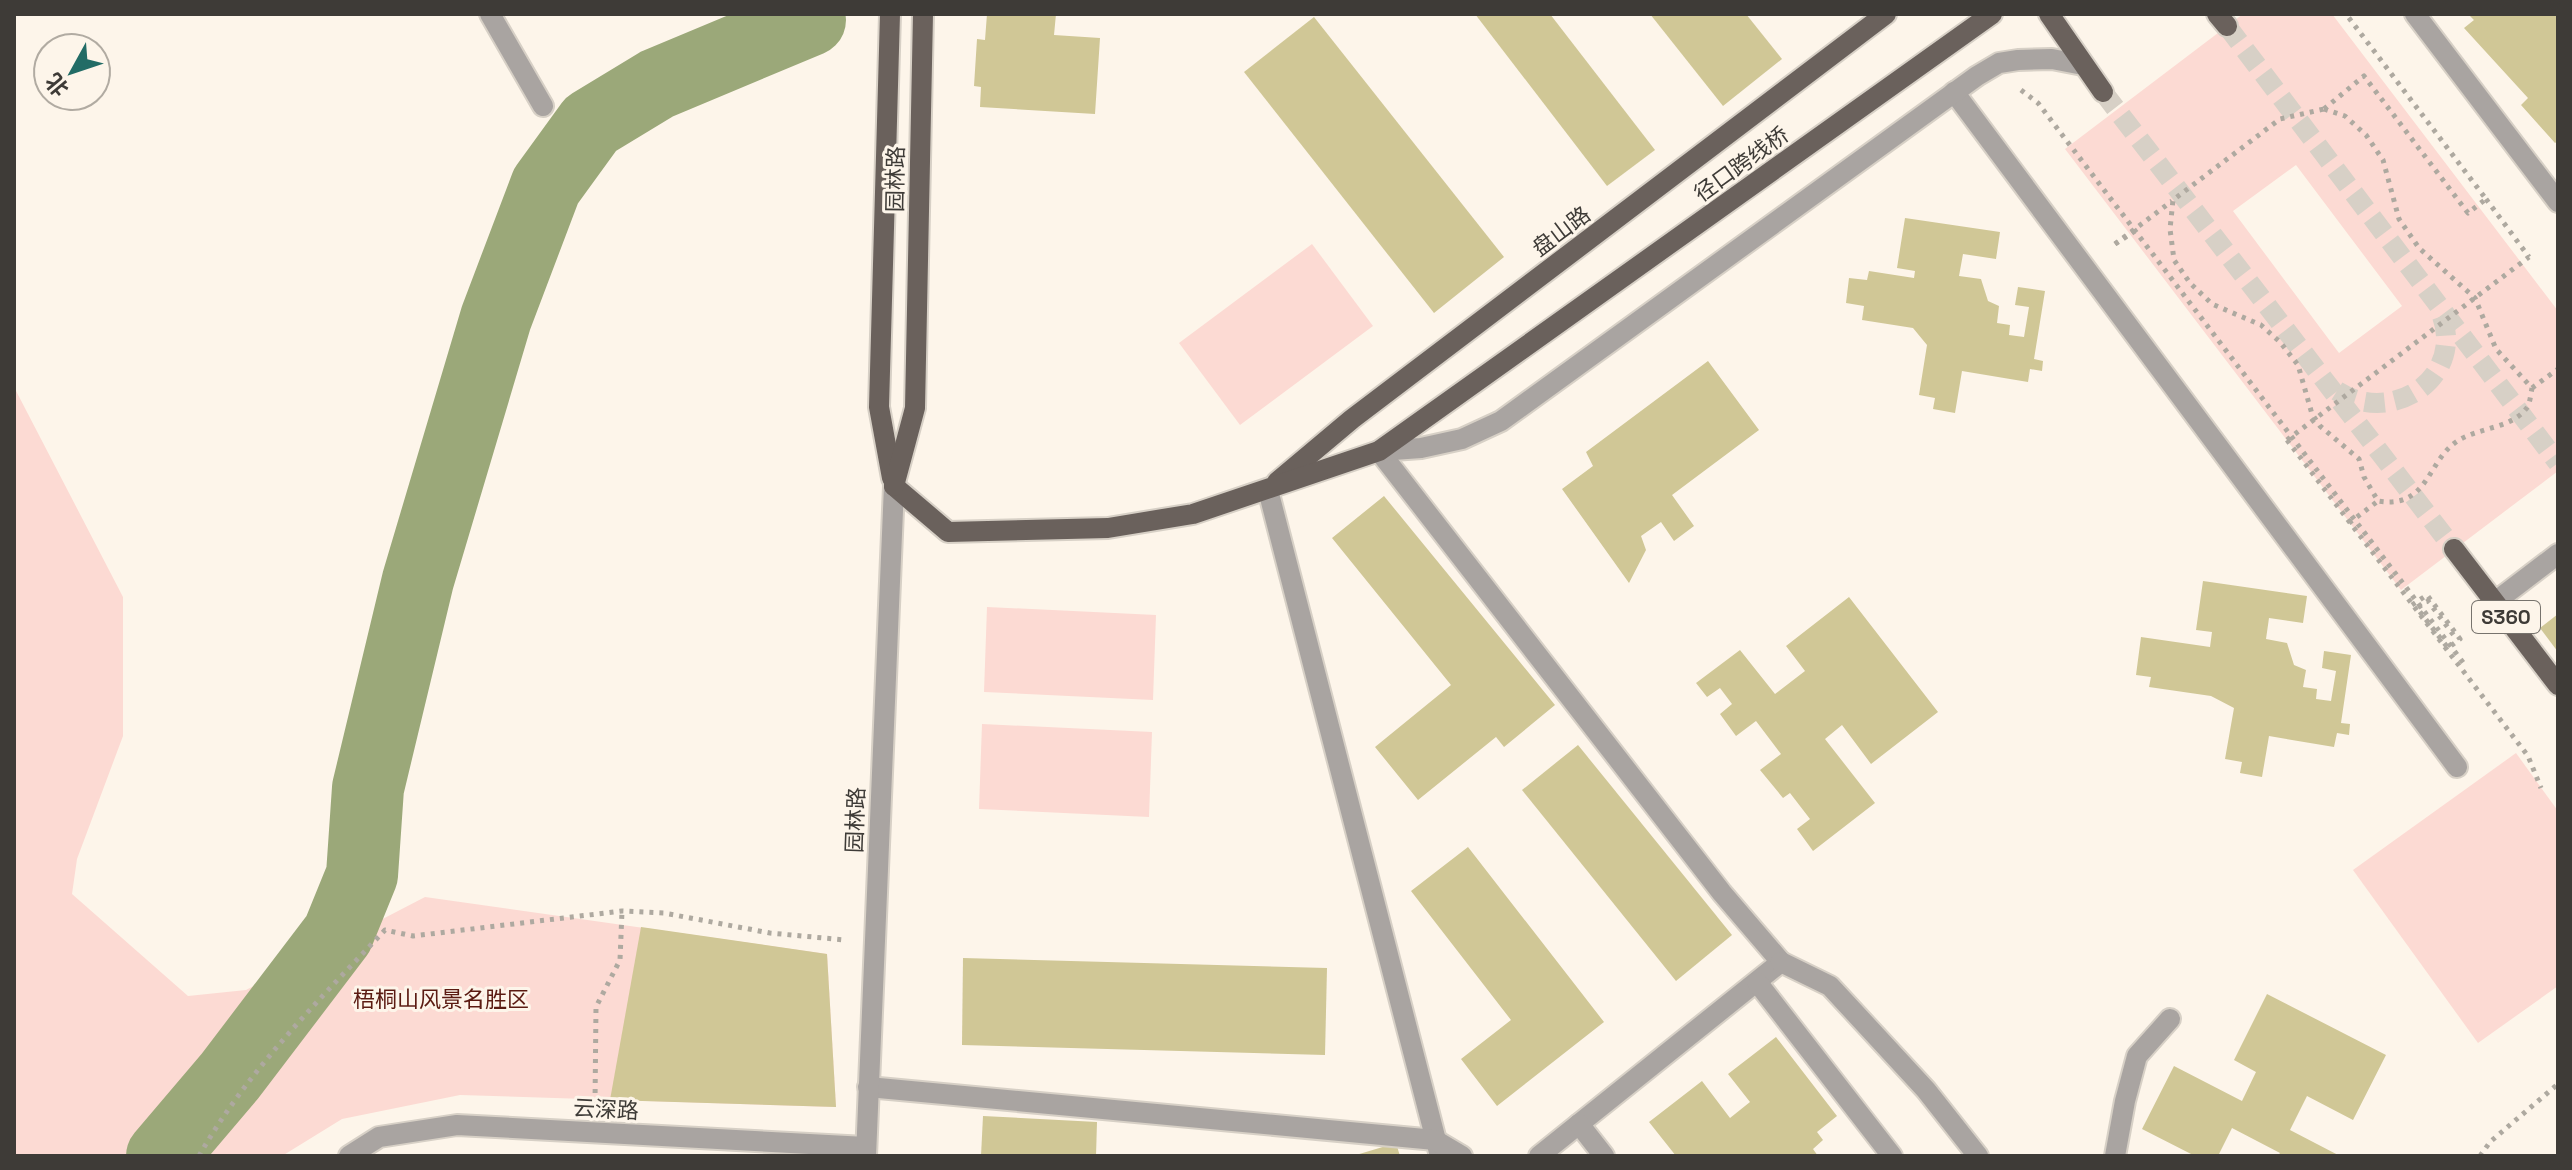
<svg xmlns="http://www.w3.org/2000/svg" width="2572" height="1170" font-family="'Space Grotesk','Noto Sans SC',sans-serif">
<rect width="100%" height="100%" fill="#fdf5ea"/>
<!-- green -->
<g fill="#fcdad3" fill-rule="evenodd">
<path d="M2243,14h89l226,297v160l-157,119 -336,-441zM2296,165l106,141 -63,47 -106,-142z"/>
<polygon points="1312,244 1373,326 1240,425 1179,343"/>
<polygon points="14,387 123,597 123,736 77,859 72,894 188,996 246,990 425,897 827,954 836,1107 460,1095 342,1119 282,1156 14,1156"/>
<polygon points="987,607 1156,615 1153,700 984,692"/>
<polygon points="982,724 1152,732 1149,817 979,809"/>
<polygon points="2516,753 2558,811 2558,986 2478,1043 2353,870"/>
</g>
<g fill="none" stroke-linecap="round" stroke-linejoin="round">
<!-- river -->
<polyline stroke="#9ba879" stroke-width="72" points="162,1156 230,1076 338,934 362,875 368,788 418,580 496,318 546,186 591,124 657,84 810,20"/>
</g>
<!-- building -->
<g fill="#d0c796">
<polygon points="987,14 1056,14 1054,35 1100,38 1095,114 980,107 981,87 974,86 977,39 985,40"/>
<polygon points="1475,14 1550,14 1655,150 1607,186"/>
<polygon points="1650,14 1746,14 1782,59 1723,106"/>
<polygon points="2468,14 2558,14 2558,141 2555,143 2521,105 2528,98 2464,28 2474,20"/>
<polygon points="1314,17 1504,257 1434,313 1244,72"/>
<polygon points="1905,218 2000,232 1996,259 1963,254 1959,276 1981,279 1988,301 1999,306 1997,323 2010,325 2009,335 2024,337 2029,307 2015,305 2018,287 2045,291 2034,359 2043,361 2042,371 2030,369 2028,382 1962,371 1955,413 1933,409 1935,398 1919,395 1927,345 1913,328 1862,320 1864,306 1846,303 1849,278 1867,280 1869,271 1914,278 1915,271 1897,268"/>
<polygon points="1708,361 1759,430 1672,495 1694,526 1674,541 1661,522 1641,536 1646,550 1629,583 1562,489 1593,466 1586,452"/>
<polygon points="1384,496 1555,705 1504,747 1496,737 1418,800 1375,747 1451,685 1332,538"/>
<polygon points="2203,581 2307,596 2303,623 2269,618 2266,639 2287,643 2294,665 2306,670 2303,687 2317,689 2316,699 2331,701 2336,671 2322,668 2324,651 2351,655 2341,723 2350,724 2349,735 2337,733 2334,747 2269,736 2262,777 2240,773 2242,762 2225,759 2234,708 2211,696 2149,687 2151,677 2136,675 2141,637 2210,647 2212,632 2196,630"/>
<polygon points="1849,597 1938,712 1871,764 1842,725 1825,739 1875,803 1813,851 1797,829 1810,819 1790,793 1783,798 1760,770 1781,754 1756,721 1736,736 1720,714 1732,704 1720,688 1707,697 1696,683 1740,650 1775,694 1805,671 1786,646"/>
<polygon points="2558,614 2558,652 2540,628"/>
<polygon points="1578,745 1732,935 1676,981 1522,790"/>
<polygon points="1468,847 1604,1022 1497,1106 1461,1059 1511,1020 1411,891"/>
<polygon points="641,927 827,954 836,1107 610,1100"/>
<polygon points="963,958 1327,968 1325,1055 962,1045"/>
<polygon points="2267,994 2386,1055 2353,1120 2307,1096 2290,1130 2340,1156 2278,1156 2280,1153 2232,1128 2218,1156 2195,1156 2142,1129 2174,1066 2242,1101 2256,1072 2234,1060"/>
<polygon points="1776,1037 1837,1116 1817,1132 1823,1140 1813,1149 1818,1156 1676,1156 1649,1122 1702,1081 1730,1118 1750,1102 1728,1074"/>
<polygon points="983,1116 1097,1122 1096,1156 981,1156"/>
<polygon points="1396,1143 1400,1156 1356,1156 1356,1155"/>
</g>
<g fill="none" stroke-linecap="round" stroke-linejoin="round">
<!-- major-tunnel -->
<g stroke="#d7d0c6" stroke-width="20" stroke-dasharray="20 10" stroke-linecap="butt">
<polyline points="2227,26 2558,463"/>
<polyline points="2103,92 2454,549"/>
<path d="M2337,391c56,36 131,-15 103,-80"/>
</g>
<defs>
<g id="minor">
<polyline points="490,14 543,106"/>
<polyline points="2415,14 2558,202"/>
<polyline points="1954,92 2457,767"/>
<polyline points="1379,451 1722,893 1781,962 1539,1156"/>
<polyline points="1379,451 1421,448 1462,439 1501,421 1977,76 1999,63 2018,60 2052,59 2083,65"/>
<polyline points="1268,490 1440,1156"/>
<polyline points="2495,602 2558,554"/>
<polyline points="1781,962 1830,986 1926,1090 1978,1156"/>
<polyline points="1757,982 1892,1156"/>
<polyline points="868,1087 1435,1140 1462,1156"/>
<polyline points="1579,1124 1604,1156"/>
<polyline points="349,1156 379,1137 457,1125 866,1147"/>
<polyline points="866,1156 894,486"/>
<polyline points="2115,1156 2125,1101 2137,1056 2170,1019"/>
</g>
<g id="major">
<polyline points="890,14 879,407 892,478"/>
<polyline points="2049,14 2103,92"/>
<polyline points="2217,14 2227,26"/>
<polyline points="1277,482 1352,419 1886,14"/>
<polyline points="894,486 948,532 1108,528 1193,514 1379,451 1992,14"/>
<polyline points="894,486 915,408 923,14"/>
<polyline points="2454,549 2558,685"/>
</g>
</defs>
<!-- minor casing -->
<use href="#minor" stroke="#d7d0c6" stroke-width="24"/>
<!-- major casing -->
<use href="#major" stroke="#d7d0c6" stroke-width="24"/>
<!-- path -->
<g stroke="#aea9a0" stroke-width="5" stroke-dasharray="4 6" stroke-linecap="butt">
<polyline points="2021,90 2038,103 2465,665"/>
<polyline points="2324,109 2364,76 2468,213 2486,199 2346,14"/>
<polyline points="2486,199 2529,257"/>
<polyline points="2115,244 2135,231"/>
<polyline points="2532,388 2558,369"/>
<polyline points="2287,440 2528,756 2541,788"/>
<polyline points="595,1103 596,1007 620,960 622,911"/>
<path d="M199,1156c48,-85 120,-156 186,-226l28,6 209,-25 42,2 106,20 75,7"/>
<polyline points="2480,1156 2490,1142 2558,1084"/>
</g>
<!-- minor -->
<use href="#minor" stroke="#a9a4a1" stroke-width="20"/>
<!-- major -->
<use href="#major" stroke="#6a615c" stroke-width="20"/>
<!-- path-bridge -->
<g stroke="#aea9a0" stroke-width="5" stroke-dasharray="4 6" stroke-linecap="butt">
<path d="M2324,109l21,7 21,19 17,25 16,59 20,29 56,50 21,51 36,39c-1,5 -2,14 -4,18 -14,23 -51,21 -72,36 -29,20 -28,67 -78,59l-14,-24 -5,-18 -39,-33 -8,-12 -14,-49 -18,-23 -19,-17 -49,-21 -22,-21 -16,-23 -4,-31 3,-29 107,-81z"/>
<polyline points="2115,244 2172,201"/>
<polyline points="2287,440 2529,257"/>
<polyline points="2349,523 2378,501"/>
<polyline points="2412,605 2427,595 2460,639 2448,648 2417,608 2428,601 2455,637"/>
</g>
</g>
<g text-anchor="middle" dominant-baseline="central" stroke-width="6" stroke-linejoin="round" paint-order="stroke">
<!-- shield labels -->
<rect fill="#fdf5ea" stroke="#77736d" stroke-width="2" x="2472" y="601" width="68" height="32" rx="6"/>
<g font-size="20" font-weight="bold" fill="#3e3b37">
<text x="2506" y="617">S360</text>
</g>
<!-- street labels -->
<g font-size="22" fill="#3e3b37" stroke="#fdf5ea">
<text transform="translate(1741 164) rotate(-36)">径口跨线桥</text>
<text transform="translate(895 179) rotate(-89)">园林路</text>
<text transform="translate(1561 231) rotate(-37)">盘山路</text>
<text transform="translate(855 820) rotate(-88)">园林路</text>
<text transform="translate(606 1109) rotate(3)">云深路</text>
</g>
<!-- park labels -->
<g font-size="22" fill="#5b1b12" stroke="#fdf5ea">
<text x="441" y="999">梧桐山风景名胜区</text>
</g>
</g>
<!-- border -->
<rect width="2572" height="1170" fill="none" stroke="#3e3b37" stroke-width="32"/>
<!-- north arrow -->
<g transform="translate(72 72) rotate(230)"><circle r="38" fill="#fdf5ea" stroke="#b1aba2" stroke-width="2"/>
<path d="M0-6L14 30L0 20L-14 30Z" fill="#226c66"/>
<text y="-12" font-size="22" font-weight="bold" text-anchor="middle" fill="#3e3b37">北</text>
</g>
</svg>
